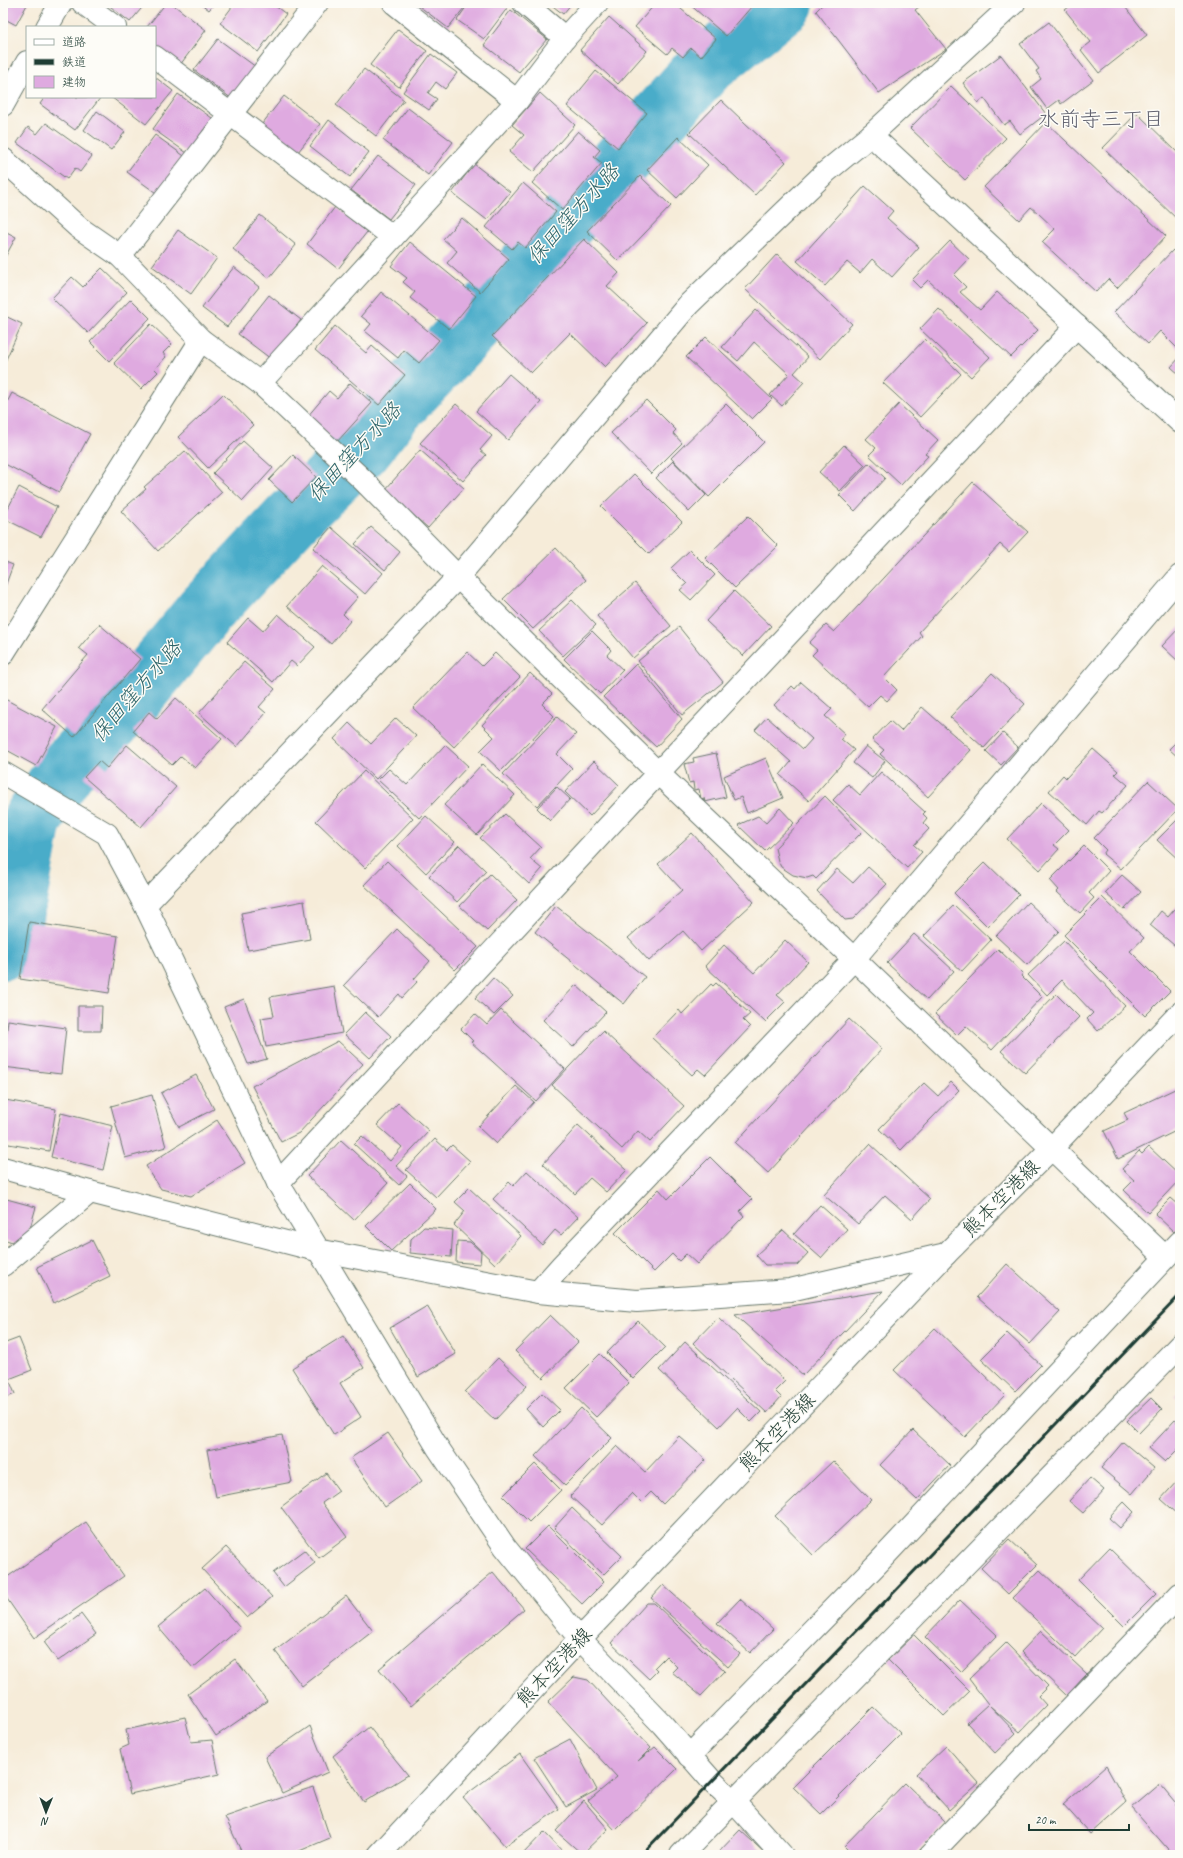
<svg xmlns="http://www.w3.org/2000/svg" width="1183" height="1858" font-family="Caveat,'Klee One',sans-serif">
<rect width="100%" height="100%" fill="#fdfcf7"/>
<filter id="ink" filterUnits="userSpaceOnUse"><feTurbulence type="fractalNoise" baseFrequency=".025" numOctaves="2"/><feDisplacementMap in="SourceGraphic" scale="8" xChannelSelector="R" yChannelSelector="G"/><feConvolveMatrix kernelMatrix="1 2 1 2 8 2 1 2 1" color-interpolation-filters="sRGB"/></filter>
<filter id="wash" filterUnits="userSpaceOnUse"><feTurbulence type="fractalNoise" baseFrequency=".012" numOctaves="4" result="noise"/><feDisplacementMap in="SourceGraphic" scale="16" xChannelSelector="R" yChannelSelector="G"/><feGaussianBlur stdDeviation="0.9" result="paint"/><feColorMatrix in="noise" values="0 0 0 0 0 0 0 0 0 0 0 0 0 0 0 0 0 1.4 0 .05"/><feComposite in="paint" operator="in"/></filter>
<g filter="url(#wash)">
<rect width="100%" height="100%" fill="#f6ecd9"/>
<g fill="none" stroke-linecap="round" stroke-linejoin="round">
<!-- river -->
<polyline stroke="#4aacc9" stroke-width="60" points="3,950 15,909 32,820 67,768 132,699 205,611 292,518 361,450 392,411 495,302 705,67 784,3"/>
</g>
<g id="blocks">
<!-- building -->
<g fill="#dfaae0">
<polygon points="3,3 28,3 16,25 3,18"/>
<polygon points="106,3 146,3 130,22"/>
<polygon points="166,3 171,3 206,30 180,65 155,45 155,27 147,27"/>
<polygon points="200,3 215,3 209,10"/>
<polygon points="235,3 271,3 286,14 258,52 220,23"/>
<polygon points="422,3 468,3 448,28 419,6"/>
<polygon points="469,3 503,3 508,7 484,39 457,20"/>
<polygon points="549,3 572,3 563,14"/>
<polygon points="656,3 674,3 716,39 701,57 691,48 683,57 672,48 667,54 635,27"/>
<polygon points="688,3 749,3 752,6 726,36"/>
<polygon points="824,3 924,3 915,10 946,49 879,93 816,11"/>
<polygon points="1074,3 1122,3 1147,35 1099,73 1081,50 1091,42 1065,10"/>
<polygon points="511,10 547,39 519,72 484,45"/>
<polygon points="609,17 647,51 618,84 580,50"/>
<polygon points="1049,22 1093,80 1061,104 1059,100 1047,109 1031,87 1041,79 1036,71 1039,69 1020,44"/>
<polygon points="398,29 427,51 399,87 370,65"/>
<polygon points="218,39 256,67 232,99 194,70"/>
<polygon points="431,54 457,73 445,89 436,82 428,93 437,99 429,110 403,92"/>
<polygon points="1001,55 1046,114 1020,134 1010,121 1004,125 984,98 978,103 963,83"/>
<polygon points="364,69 404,100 376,136 336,105"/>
<polygon points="596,71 647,113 618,148 567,106"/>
<polygon points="155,77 173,91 146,124 111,97 155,97"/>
<polygon points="951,86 1006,138 965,180 910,128"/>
<polygon points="540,93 575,125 533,172 509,152 524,135 512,125"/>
<polygon points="178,94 212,118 187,153 153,129"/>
<polygon points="284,96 320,124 298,152 262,124"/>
<polygon points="45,97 101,97 75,130 40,104"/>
<polygon points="721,100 786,162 755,195 689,133"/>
<polygon points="408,108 453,142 428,175 383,140"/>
<polygon points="97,111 125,132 111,150 84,130"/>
<polygon points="1137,113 1180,155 1180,220 1179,221 1103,148"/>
<polygon points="329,120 369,152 350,177 310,146"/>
<polygon points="1046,122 1166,236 1117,288 1108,279 1096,292 1042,242 1055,229 1038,213 1031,207 1019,220 984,187"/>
<polygon points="46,123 92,156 80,172 75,168 67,179 17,143 28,127 37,134"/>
<polygon points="578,131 600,150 594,157 602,163 562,210 532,183"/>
<polygon points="155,135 187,158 159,195 127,172"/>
<polygon points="678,137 708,165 677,198 647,170"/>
<polygon points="378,156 416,185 389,219 351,190"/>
<polygon points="474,164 510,192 487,220 452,193"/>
<polygon points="640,176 671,206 618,261 587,231"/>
<polygon points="523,183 556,212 525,248 518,242 512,249 486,227"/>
<polygon points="865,186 893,211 887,218 919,247 892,277 872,259 860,273 847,262 825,286 797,261"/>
<polygon points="335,207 367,232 338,269 307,244"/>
<polygon points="260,215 296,245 269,278 233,249"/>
<polygon points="462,218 509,259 480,292 447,263 457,251 443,239"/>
<polygon points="3,230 16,237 3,261"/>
<polygon points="178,230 217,258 191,294 152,266"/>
<polygon points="584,239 619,273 607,286 647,323 605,367 570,333 531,373 492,336"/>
<polygon points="950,241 969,259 954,275 966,287 960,292 980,310 997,292 1038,330 1011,357 928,280 920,288 912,280"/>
<polygon points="410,242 476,296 449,329 410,298 415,292 403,282 407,278 391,266"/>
<polygon points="1173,250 1180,256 1180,351 1160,331 1148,344 1114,312"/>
<polygon points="777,254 852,324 820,359 745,289"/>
<polygon points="234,267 259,287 227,327 202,308"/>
<polygon points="102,268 127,292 88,333 52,298 72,277 83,287"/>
<polygon points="381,292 439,340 419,363 404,350 398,358 365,331 371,324 361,316"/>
<polygon points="269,295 301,320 271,359 238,334"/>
<polygon points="131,299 150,318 109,361 90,342"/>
<polygon points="939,309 990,357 971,377 920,329"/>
<polygon points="756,310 808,357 794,373 804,382 782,406 770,395 789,374 754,342 738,361 722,347"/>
<polygon points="3,315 22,324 3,366"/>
<polygon points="151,324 172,344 163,353 166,357 155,369 158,372 141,389 114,363"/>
<polygon points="335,326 366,353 372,346 405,375 379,405 315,350"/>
<polygon points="706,337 772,399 752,419 686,357"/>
<polygon points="925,339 961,374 920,417 883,383"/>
<polygon points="1180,357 1180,375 1171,367"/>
<polygon points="509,374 541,402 508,440 476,411"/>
<polygon points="350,383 372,403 336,443 307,417 329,391 337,398"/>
<polygon points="12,393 90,434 59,492 3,463 3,410"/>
<polygon points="223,394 253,425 208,468 178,437"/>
<polygon points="646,400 676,430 673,433 682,443 651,474 611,433"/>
<polygon points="456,404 492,436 480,450 486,455 463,481 420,443"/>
<polygon points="726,404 764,442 709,497 671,458"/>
<polygon points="899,404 938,440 925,454 928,456 901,485 869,455 876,448 866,439"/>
<polygon points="243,441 273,468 243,501 213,473"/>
<polygon points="844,445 865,465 840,491 819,472"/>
<polygon points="420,450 464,488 428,528 385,490"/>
<polygon points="185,451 222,492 158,551 121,511 146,489 144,487"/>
<polygon points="293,455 316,477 292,502 269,480"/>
<polygon points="673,461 706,495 689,512 656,478"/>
<polygon points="869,463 885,478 855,511 839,495"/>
<polygon points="634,474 682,522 649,554 601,506"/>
<polygon points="973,482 1028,532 1009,552 1000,544 919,632 922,636 884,677 897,690 887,701 880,695 868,707 812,655 817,650 809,643 826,625 834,632"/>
<polygon points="19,487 57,507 41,537 3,518"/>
<polygon points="748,516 778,546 735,588 705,558"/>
<polygon points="331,527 383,573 365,594 313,548"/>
<polygon points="371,527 400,552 385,570 355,544"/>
<polygon points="556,548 586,580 533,629 503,599"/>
<polygon points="690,550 715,575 691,600 680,590 687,584 671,568"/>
<polygon points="3,561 13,565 3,592"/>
<polygon points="322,566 358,597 343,614 350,621 331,644 287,606"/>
<polygon points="635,583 671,626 633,658 597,616"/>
<polygon points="734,591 771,626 743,656 706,621"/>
<polygon points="572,600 596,625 563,656 539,631"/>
<polygon points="278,614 315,647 297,666 291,661 273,682 227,642 248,618 263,631"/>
<polygon points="99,624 140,659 74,737 42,709 88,655 79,648"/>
<polygon points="679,627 723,682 682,715 638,661"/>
<polygon points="1180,627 1180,663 1162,646"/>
<polygon points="592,631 611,650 607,655 623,670 600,694 564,659"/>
<polygon points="467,652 482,666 495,653 520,677 454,747 413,708"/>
<polygon points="244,662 275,689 259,707 266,713 237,747 199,713"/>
<polygon points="636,664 682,719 656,747 603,697"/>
<polygon points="530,673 552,694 542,704 554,716 501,771 480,751 494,737 482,725"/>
<polygon points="992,673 1025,704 984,748 950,717"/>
<polygon points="801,682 832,709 825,716 845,734 841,739 854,750 809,801 780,775 791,762 755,730 767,717 803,749 812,739 774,705 792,686 795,689"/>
<polygon points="3,698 57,727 36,766 3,748"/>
<polygon points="176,698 222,739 195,768 181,756 172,765 133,731 149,712 157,719"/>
<polygon points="922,707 971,750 928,797 880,754 884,750 872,740 890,721 901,731"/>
<polygon points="557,717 576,734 557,754 572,769 537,806 503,774"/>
<polygon points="396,718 416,736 376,779 334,739 349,723 371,744"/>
<polygon points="1003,733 1018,747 1001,765 986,751"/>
<polygon points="1180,738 1180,759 1169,749"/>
<polygon points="127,745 176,787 141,827 84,777 99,761 107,768"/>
<polygon points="445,745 468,766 419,818 378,780 389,769 407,785"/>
<polygon points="866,746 885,761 872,778 853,763"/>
<polygon points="1093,749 1118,771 1115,774 1128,785 1102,813 1099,811 1087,825 1049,791 1063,775 1066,778"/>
<polygon points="716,753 726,797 705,802 704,798 701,799 699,789 694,790 693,782 689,783 684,764 694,762 693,758"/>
<polygon points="766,758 783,798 747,813 741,797 734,800 724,776"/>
<polygon points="594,761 619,785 590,816 565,792"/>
<polygon points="482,764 515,795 477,835 444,805"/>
<polygon points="364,771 413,818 365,868 316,821"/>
<polygon points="881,772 925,812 923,814 927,818 923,823 929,829 914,845 922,852 907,868 833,800 848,784 860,795"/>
<polygon points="1148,781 1178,809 1121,869 1103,854 1106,850 1094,838"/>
<polygon points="557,787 570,799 550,821 537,808"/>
<polygon points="825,796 861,833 816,879 813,876 807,878 793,875 781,867 778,861 775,848"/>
<polygon points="1041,803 1069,830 1054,845 1059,849 1040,870 1007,839"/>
<polygon points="780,808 794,823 765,851 738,825 758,816 766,823"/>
<polygon points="505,814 541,847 530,859 542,869 529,884 480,838"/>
<polygon points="426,816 455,842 426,873 398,846"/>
<polygon points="1180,817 1180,861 1157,840"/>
<polygon points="692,833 754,902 701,951 683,931 649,961 628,938 682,890 658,864"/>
<polygon points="459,845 486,871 457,902 429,876"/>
<polygon points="1084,846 1109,871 1089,893 1094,898 1080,913 1057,892 1059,890 1050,880"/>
<polygon points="387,861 478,947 455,970 364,885"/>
<polygon points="985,862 1019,895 988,927 954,893"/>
<polygon points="868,867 887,884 853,919 845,920 817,891 837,869 853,883"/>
<polygon points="490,874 517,900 487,931 460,906"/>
<polygon points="1122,875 1141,892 1124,910 1105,893"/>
<polygon points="1102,897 1144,938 1130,951 1170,991 1145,1016 1064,935"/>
<polygon points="304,901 310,939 248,950 241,913"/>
<polygon points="1028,902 1059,931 1027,965 996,936"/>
<polygon points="1180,903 1180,950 1150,925 1161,911 1168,917"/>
<polygon points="954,905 991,940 962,971 924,936"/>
<polygon points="556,906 645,977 624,1004 535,932"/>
<polygon points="29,922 118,936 109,993 20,979"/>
<polygon points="397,929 430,961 414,979 417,982 402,998 399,994 378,1017 344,985"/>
<polygon points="914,934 954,971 927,1000 887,963"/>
<polygon points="785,940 808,962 777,995 785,1002 765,1022 705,966 724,945 754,973"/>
<polygon points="1064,941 1125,1006 1098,1031 1087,1019 1093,1013 1062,980 1047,995 1028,975"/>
<polygon points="998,949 1023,973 1021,976 1042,997 992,1050 966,1026 957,1035 935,1014"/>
<polygon points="493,978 513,996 494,1015 475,998"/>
<polygon points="716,983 750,1014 743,1020 750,1027 705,1075 698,1069 692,1075 652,1038 679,1010 682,1014 711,984 713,986"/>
<polygon points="576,985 606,1012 573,1047 543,1020"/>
<polygon points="334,986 342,1033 266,1047 261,1018 274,1016 270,997"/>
<polygon points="1056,994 1079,1017 1025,1073 1001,1051"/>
<polygon points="244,999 267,1059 248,1064 224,1007"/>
<polygon points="78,1006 102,1006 101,1031 78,1031"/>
<polygon points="501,1010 565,1069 536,1101 471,1042 473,1041 461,1029 475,1014 487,1025"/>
<polygon points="365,1012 391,1036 370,1058 344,1034"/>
<polygon points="849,1019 882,1049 768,1173 735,1143"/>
<polygon points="8,1020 66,1028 61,1074 3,1067"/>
<polygon points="603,1031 684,1106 650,1142 638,1131 622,1149 552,1085"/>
<polygon points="338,1041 363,1064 299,1133 281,1142 252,1086"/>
<polygon points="196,1075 214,1109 179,1127 161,1093"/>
<polygon points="951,1082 959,1090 901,1150 879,1129 924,1083 938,1096"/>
<polygon points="516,1086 534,1102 496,1144 478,1127"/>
<polygon points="1177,1088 1180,1095 1180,1129 1118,1159 1104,1131 1128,1120 1124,1113"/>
<polygon points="152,1095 166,1147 125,1158 111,1106"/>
<polygon points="5,1100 56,1109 49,1151 3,1143 3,1111"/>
<polygon points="398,1103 429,1131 396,1166 407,1176 399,1185 354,1144 362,1136 390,1161 402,1147 377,1125"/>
<polygon points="61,1113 113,1126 103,1170 51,1157"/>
<polygon points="217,1120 245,1163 191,1196 161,1189 146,1166"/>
<polygon points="578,1125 627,1170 606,1192 590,1178 575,1194 543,1164"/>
<polygon points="435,1139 447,1150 452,1145 470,1161 436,1197 406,1170"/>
<polygon points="341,1140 388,1183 354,1220 307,1176"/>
<polygon points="870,1144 930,1199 912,1219 885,1195 858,1224 824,1195"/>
<polygon points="1149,1147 1180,1176 1180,1179 1148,1213 1124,1190 1134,1180 1122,1169 1139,1151 1142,1154"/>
<polygon points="710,1157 752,1199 740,1211 744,1216 697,1264 686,1254 679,1261 672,1254 654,1272 615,1233 659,1189 668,1199"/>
<polygon points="527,1171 578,1217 561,1235 555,1230 542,1245 493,1199 509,1182 513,1186"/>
<polygon points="410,1183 436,1209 391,1251 366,1226"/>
<polygon points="469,1188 521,1236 495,1264 454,1225 465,1211 455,1202"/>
<polygon points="3,1198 36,1207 25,1246 3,1239"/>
<polygon points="1171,1198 1180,1206 1180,1225 1174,1232 1155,1214"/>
<polygon points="820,1205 847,1229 821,1258 794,1234"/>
<polygon points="424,1227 453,1230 451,1257 410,1253 411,1239"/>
<polygon points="783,1230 808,1253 797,1265 765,1265 756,1255"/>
<polygon points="92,1240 110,1276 54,1303 37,1267"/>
<polygon points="457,1241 470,1242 481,1252 480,1264 456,1262"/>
<polygon points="1007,1264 1060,1312 1030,1344 977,1297"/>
<polygon points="883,1291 803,1375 735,1315"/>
<polygon points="427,1306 456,1354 418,1377 390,1328"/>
<polygon points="550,1315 578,1342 543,1378 515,1351"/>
<polygon points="718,1317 785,1381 775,1391 781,1397 767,1413 693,1343"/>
<polygon points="638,1321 665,1347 633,1379 607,1353"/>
<polygon points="935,1328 1005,1395 965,1437 894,1370"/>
<polygon points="1007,1333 1041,1365 1015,1391 981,1359"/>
<polygon points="343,1336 364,1368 340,1383 361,1417 334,1435 292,1368"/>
<polygon points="19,1338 32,1370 9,1379 15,1394 3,1399 3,1344"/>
<polygon points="685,1342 761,1412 751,1422 737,1408 719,1427 659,1370"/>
<polygon points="600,1354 629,1383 596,1417 566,1388"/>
<polygon points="498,1358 527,1386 495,1420 465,1392"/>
<polygon points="1180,1391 1180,1401 1175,1396"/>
<polygon points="542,1393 560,1410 543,1427 526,1409"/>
<polygon points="1151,1398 1162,1409 1139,1433 1127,1421"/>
<polygon points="581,1408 612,1438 565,1485 535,1456"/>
<polygon points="1175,1420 1180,1425 1180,1447 1165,1462 1149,1448"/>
<polygon points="913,1430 950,1465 917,1500 880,1465"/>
<polygon points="388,1433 422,1481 385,1507 351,1458"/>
<polygon points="282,1435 292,1482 216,1497 207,1450"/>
<polygon points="679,1436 706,1460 663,1504 651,1492 641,1502 632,1493 602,1525 570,1496 617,1446 645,1472"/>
<polygon points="1123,1442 1154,1468 1132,1494 1101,1468"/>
<polygon points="833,1461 871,1500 813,1555 775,1516"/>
<polygon points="535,1464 561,1490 529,1522 503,1496"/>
<polygon points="326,1473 339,1491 322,1503 347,1537 319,1558 281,1507"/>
<polygon points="1090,1478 1104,1490 1083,1513 1069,1501"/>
<polygon points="1178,1480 1180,1482 1180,1516 1161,1499"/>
<polygon points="1124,1502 1134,1512 1120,1528 1109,1518"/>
<polygon points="572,1508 622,1556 603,1575 554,1528"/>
<polygon points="86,1522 124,1576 34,1638 3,1593 3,1580"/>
<polygon points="548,1526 604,1582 582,1604 525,1549"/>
<polygon points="1009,1539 1037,1565 1008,1594 981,1568"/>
<polygon points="226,1547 272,1597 247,1618 202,1569"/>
<polygon points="1109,1548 1156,1594 1124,1626 1078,1580"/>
<polygon points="304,1550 315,1563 284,1587 273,1573"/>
<polygon points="1040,1570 1102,1628 1075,1657 1013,1598"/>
<polygon points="493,1572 524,1609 411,1706 379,1669"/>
<polygon points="663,1585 740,1654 728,1667 651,1598"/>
<polygon points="205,1588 240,1628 193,1668 158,1627"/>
<polygon points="346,1596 373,1631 302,1686 275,1651"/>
<polygon points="740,1599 773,1629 750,1653 717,1623"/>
<polygon points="960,1600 997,1635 961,1672 925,1637"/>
<polygon points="647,1603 654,1603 725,1671 701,1696 672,1672 677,1667 666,1656 654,1668 657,1671 649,1679 611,1643"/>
<polygon points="81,1614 96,1634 58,1661 44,1642"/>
<polygon points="1041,1631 1087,1674 1067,1696 1021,1652"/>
<polygon points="914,1635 970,1691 944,1716 888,1660"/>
<polygon points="1006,1643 1048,1686 1038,1696 1046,1705 1020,1732 990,1706 1016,1733 995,1753 967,1723 988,1704 969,1679"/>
<polygon points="235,1659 267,1701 216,1736 188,1694"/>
<polygon points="574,1677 588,1680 651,1748 638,1761 655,1747 677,1769 615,1830 588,1801 617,1777 548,1702"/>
<polygon points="873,1707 901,1734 821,1814 793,1787"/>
<polygon points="185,1717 191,1742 212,1740 219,1774 130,1794 120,1749 129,1745 126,1730"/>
<polygon points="310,1726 328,1772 282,1793 265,1757"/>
<polygon points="369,1727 408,1775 364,1802 333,1756"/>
<polygon points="570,1739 597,1790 566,1807 534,1758"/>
<polygon points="946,1746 979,1783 949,1810 916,1774"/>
<polygon points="520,1754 559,1809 505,1846 463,1797"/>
<polygon points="1106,1766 1126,1802 1090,1834 1063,1804"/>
<polygon points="905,1783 946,1823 914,1855 853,1855 844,1846"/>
<polygon points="1160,1784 1180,1808 1180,1855 1173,1855 1132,1808"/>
<polygon points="313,1787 330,1838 290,1855 243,1855 225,1817"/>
<polygon points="584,1801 608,1829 582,1854 556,1831"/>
<polygon points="740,1830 767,1855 716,1855"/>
<polygon points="544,1832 566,1855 522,1855"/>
</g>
</g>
</g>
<g filter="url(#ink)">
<use href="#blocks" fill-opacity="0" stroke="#6a7a6e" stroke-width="1"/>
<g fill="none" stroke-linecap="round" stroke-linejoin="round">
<defs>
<g id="street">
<polyline points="83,3 115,27"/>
<polyline points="394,3 517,101"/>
<polyline points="524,3 565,38"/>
<polyline points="155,57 393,237"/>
<polyline points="871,135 1180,422"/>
<polyline points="3,159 78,227 120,256 201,340 260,383 364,481 458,577 658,773 854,959 1165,1257"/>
<polyline points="120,256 317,3"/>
<polyline points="260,383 517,101 565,38 597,3"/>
<polyline points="3,654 201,340"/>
<polyline points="3,773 107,834 145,905 278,1183 438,1448 505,1547 580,1639 662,1724 712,1781 733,1801 782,1855"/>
<polyline points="145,905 458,577 689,304 826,172 871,135 1014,3"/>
<polyline points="3,1168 90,1192 317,1250 538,1292 637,1301 790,1290 946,1254"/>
<polyline points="278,1183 658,773 1077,326"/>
<polyline points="3,1265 90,1192"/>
<polyline points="538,1292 562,1265 854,959 1180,576"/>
<polyline points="689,1756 878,1563 1180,1242"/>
<polyline points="681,1855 1180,1345"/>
<polyline points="930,1855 1180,1594"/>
</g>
<g id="secondary">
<polyline points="47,27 61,3"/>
<polyline points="3,105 27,62"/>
<polyline points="379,1855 580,1639 946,1254 1051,1149 1180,1013"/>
</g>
</defs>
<!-- street casing -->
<use href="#street" stroke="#6a7a6e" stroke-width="24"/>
<!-- secondary casing -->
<use href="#secondary" stroke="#6a7a6e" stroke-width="24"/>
<!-- street -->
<use href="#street" stroke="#fff" stroke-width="22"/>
<!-- secondary -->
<use href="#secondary" stroke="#fff" stroke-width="22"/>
<!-- rail -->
<polyline stroke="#1f3d34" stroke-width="3" points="641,1855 1180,1295"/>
</g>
</g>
<g text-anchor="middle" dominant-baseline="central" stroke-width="3" stroke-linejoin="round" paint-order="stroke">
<!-- street labels -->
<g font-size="20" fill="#1f3d34" stroke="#fdfcf7">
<text transform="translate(1001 1198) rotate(-45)">熊本空港線</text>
<text transform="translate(777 1432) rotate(-46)">熊本空港線</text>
<text transform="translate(554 1667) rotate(-47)">熊本空港線</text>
</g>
<!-- neighbourhood labels -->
<g font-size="21" fill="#626370" stroke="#fdfcf7">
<text x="1101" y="119">水前寺三丁目</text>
</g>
<!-- water labels -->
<g font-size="21" font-style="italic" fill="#2e6468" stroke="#fdfcf7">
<text transform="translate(573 214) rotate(-48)">保田窪方水路</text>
<text transform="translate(354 452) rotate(-47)">保田窪方水路</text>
<text transform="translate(136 691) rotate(-49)">保田窪方水路</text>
</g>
</g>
<!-- margin -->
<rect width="1183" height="1858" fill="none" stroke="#fdfcf7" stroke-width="16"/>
<!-- legend -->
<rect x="26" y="26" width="130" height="72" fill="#fdfcf7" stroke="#a4b0a9"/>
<rect x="34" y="39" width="20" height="6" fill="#ffffff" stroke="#a4b0a9"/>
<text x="62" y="46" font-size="12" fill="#1f3d34">道路</text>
<rect x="34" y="59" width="20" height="6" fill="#1f3d34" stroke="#a4b0a9"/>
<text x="62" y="66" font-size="12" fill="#1f3d34">鉄道</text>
<rect x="34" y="76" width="20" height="12" fill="#dfaae0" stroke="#a4b0a9"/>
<text x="62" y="86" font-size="12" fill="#1f3d34">建物</text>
<!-- north arrow -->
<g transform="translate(46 1812) rotate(181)" stroke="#fdfcf7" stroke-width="3" paint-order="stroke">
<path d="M0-3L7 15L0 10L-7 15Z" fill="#1f3d34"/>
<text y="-6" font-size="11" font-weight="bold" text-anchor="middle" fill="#1f3d34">N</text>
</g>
<!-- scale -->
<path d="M1029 1824v6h100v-6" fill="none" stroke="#1f3d34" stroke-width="2"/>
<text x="1035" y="1824" font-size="12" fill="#1f3d34" stroke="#fdfcf7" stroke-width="3" paint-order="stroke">20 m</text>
</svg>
